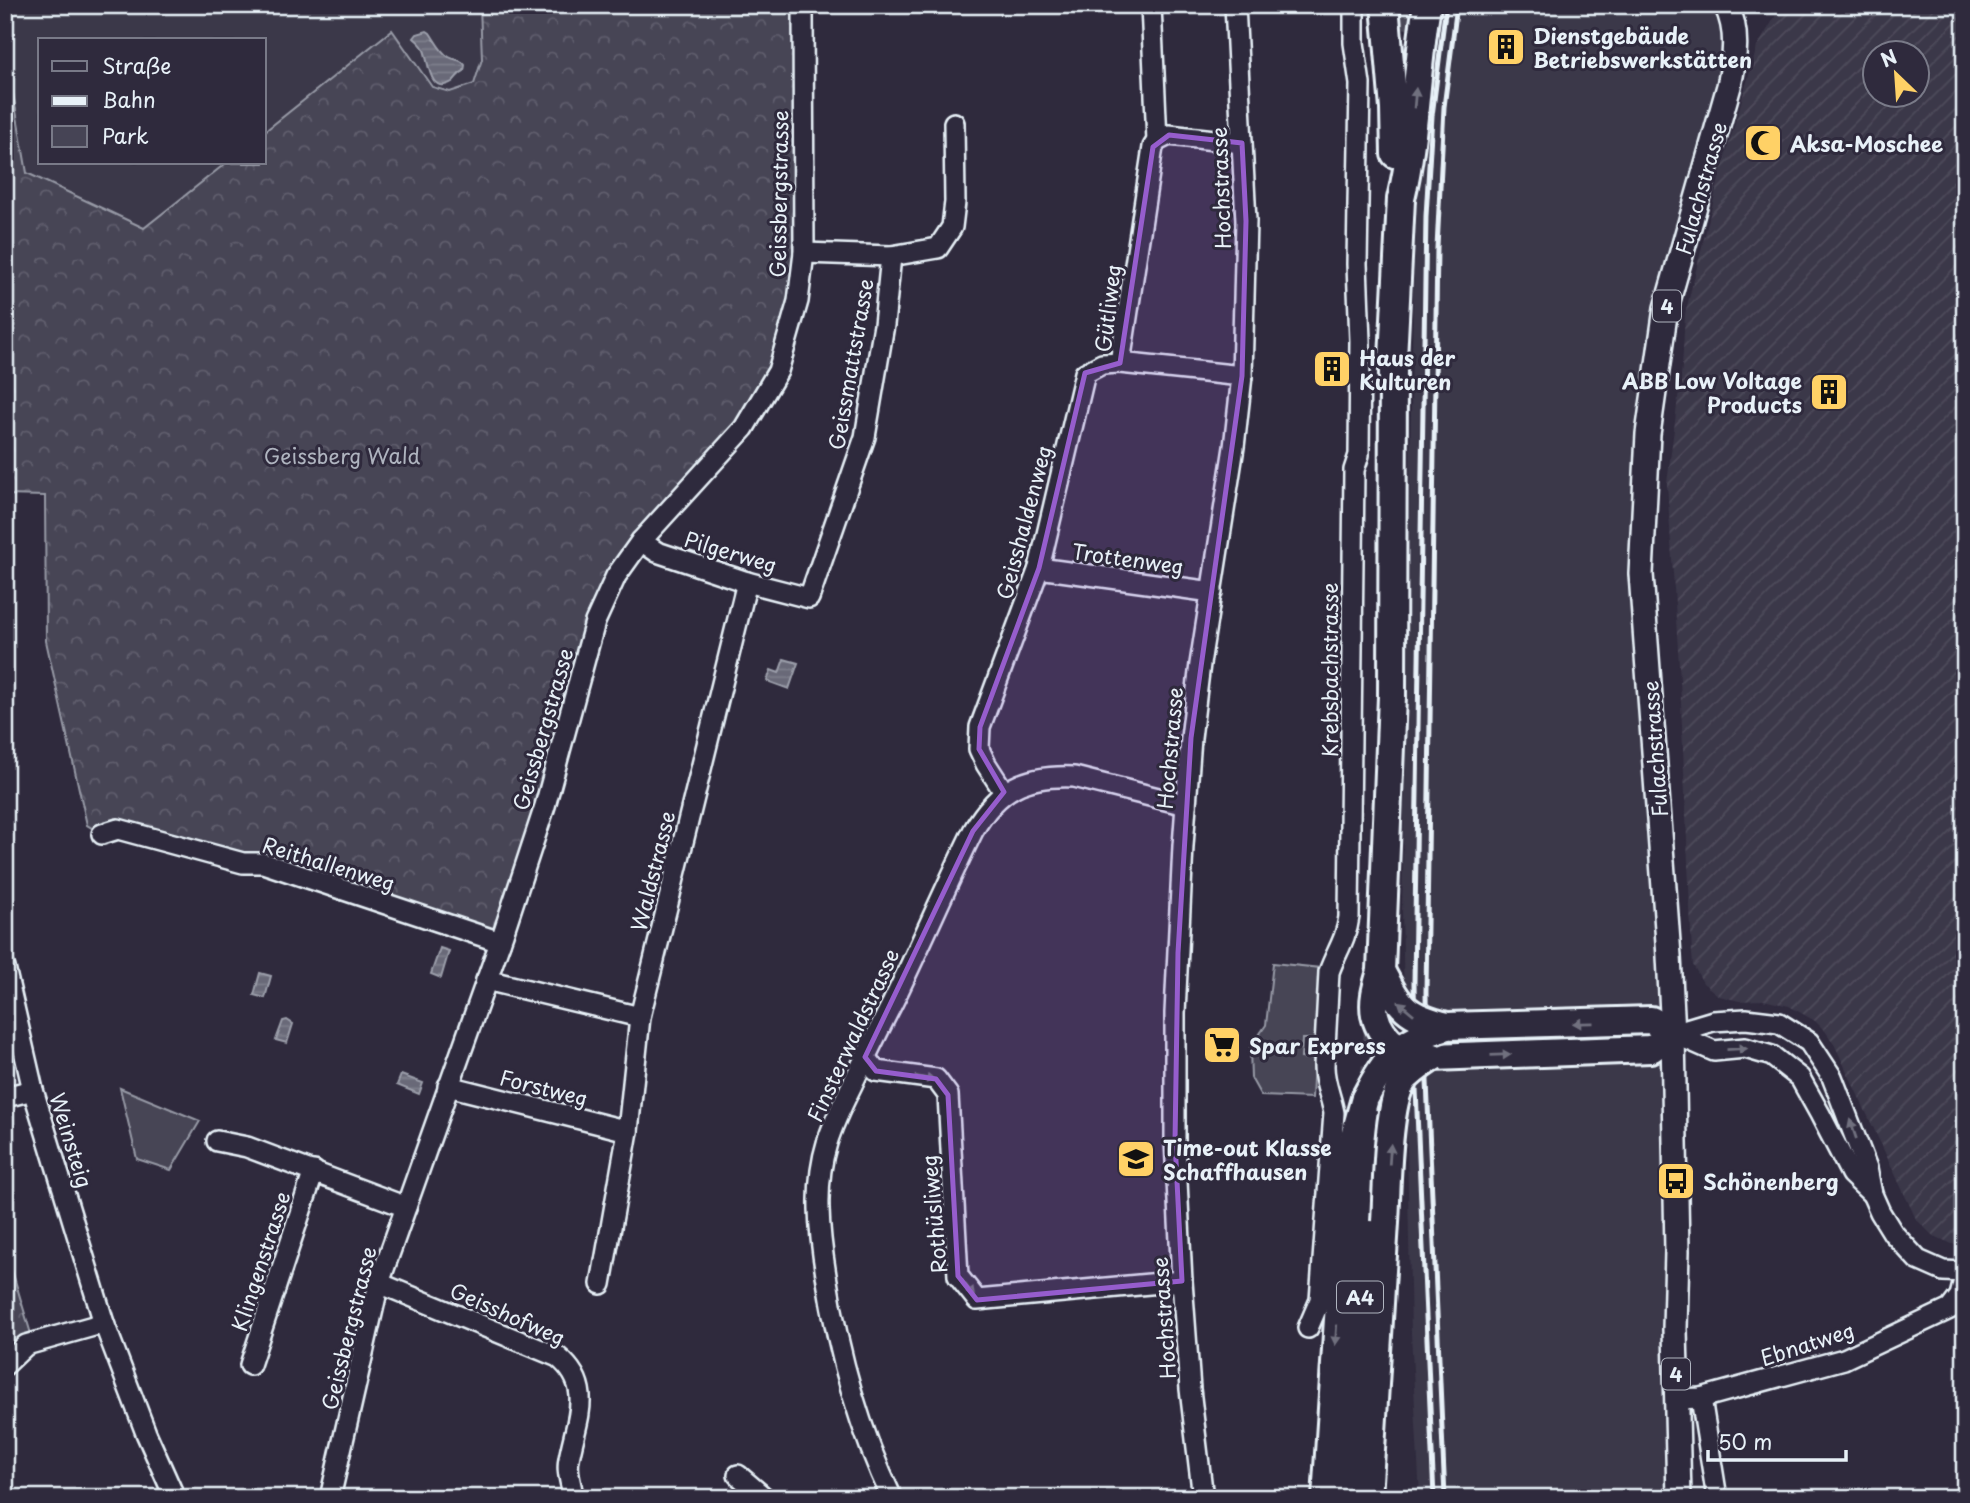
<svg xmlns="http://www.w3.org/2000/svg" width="1970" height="1503" font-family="'Playpen Sans',sans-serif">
<defs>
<pattern id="industrial-furrows" width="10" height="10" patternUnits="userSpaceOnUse" patternTransform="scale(1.75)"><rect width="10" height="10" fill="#3b3749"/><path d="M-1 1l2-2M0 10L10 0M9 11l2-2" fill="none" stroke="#4e4b5b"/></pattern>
<pattern id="forest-crowns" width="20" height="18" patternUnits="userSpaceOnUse" patternTransform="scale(1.75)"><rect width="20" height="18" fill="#464455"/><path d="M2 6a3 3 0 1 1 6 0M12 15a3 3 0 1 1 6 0" fill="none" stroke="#615f6e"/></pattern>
<pattern id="water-rules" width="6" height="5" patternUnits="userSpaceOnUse" patternTransform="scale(1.75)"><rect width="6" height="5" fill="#696978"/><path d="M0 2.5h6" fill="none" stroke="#7e7f8c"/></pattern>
</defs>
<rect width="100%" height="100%" fill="#2f2a3d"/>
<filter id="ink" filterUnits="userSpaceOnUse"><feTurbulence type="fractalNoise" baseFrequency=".0143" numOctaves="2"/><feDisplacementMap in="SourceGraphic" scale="14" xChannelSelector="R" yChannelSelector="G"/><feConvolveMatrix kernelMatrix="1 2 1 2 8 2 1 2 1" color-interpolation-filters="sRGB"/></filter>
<g filter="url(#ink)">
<!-- built -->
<g fill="#3b3749">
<polygon points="5,5 480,5 482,59 474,84 450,92 432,87 392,30 264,132 264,40 40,40 40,163 226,163 144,228 26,173 11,83 5,73"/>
<polygon points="1434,5 1739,5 1729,11 1735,38 1669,296 1641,574 1669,956 1679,1498 1420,1498 1411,1334 1402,909 1414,247 1424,65"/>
</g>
<!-- industrial -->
<path fill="url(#industrial-furrows)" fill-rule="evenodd" d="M1782,5h183v1241l-13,-2 -20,-9 -16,-16 -81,-173 -9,-14 -11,-11 -26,-15 -26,-6 -24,1 -20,-5 -16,-13 -10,-18 -1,-10 -12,-275 -13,-197 15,-116 3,-53 36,-143 36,-124zM1876,52h42v42h-42z"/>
<!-- green -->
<g fill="#464455" stroke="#979aa6" stroke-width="2">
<polygon points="1273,963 1320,968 1315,1039 1302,1039 1301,1058 1314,1059 1312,1098 1261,1096 1251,1078 1250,1048 1266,1025"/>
<polygon points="120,1088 200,1121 171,1170 137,1159"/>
</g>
<!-- forest -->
<g fill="url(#forest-crowns)" stroke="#979aa6" stroke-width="2">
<polygon points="480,5 803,5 804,253 778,371 616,576 503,934 263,863 102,834 87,825 46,641 45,496 5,495 5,73 11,82 27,173 144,228 226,163 264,163 264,132 392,30 432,87 450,92 474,84 482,59"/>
<polygon points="5,1247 31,1334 5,1357"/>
</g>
<!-- water -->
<g fill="url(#water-rules)" stroke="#9c9fab" stroke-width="2">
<path d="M427,31l3,2c5,7 11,20 19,24 7,4 11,1 16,8l-1,6c-7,3 -7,7 -12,11 -23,14 -23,-20 -28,-32 -2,-6 -6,-8 -10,-12l3,-4z"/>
<polygon points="784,659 798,663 789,689 767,681 771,670 779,673"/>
<polygon points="440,948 449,951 441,978 431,974"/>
<polygon points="260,973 271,976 265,998 254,995"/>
<polygon points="287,1020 293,1024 287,1043 276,1040 283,1021"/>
<polygon points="401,1075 423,1083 419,1094 397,1085"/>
</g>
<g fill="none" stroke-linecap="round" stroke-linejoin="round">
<!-- highway-tunnel -->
<g stroke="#4b4859" stroke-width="26" stroke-dasharray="26 13" stroke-linecap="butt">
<polyline points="1397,67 1403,5"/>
<polyline points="1373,1092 1378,1011"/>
</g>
<defs>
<g id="minor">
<polyline points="1151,5 1157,141"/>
<polyline points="804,253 891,256 938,248 952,227 955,202 954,123"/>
<polyline points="1242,376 1120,363 1153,147 1157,141 1169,135 1242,143"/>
<polyline points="641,541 657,552 747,582 809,598 865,437 884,325 891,256"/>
<polyline points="1039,568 1212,592"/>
<polyline points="1004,792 986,764 979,749 980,727 1039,568 1085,373 1102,364 1120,363"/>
<polyline points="102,834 118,829 243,863 263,863 500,942"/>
<polyline points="5,968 33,1090 104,1323 146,1433 175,1498"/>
<polyline points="486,980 640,1017 747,582"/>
<polyline points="1673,1033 1713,1021 1746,1019 1779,1023 1809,1042 1832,1077 1867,1168 1872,1194 1880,1212 1893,1233 1918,1260 1943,1271 1965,1272"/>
<polyline points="1673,1033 1714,1051 1745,1048 1772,1056 1800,1078 1820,1114 1851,1174 1872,1194"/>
<polyline points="865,1057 876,1071 936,1079 948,1095 958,1276 977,1300 1182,1281"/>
<polyline points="448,1086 628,1131"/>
<polyline points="5,1097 33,1090"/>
<polyline points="217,1141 247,1147 406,1207"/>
<path d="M379,1283l179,74c37,30 18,63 11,102 -3,14 3,25 4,39"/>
<polyline points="601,1284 628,1131 640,1017"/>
<path d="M1308,1328l12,-28 14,-187c-3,-17 -10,-30 -10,-47l5,-94c7,-20 17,-32 20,-55l5,-447 5,-15 1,-114 -3,-77 3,-180 -6,-41v-38"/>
<polyline points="5,1365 26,1345 104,1323"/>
<polyline points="250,1365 314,1171"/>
<polyline points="1701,1398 1717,1498"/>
<polyline points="1677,1399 1701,1398 1844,1359 1950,1309 1960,1296 1965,1276"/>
<polyline points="738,1475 765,1498"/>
<polyline points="330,1498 379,1283 503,934 545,806 595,622 616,576 641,541 744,428 778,371 798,301 804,253 803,5"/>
<path d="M892,1498c-34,-71 -54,-146 -66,-223 -7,-43 -12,-90 1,-132 6,-20 16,-40 25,-58 13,-27 26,-54 40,-81 28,-57 53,-116 81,-173 25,-43 52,-56 101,-54l112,28"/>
<polyline points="1203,1498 1190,1389 1182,1281 1175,1141 1175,1013 1183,846 1191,738 1200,664 1234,447 1242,376 1246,221 1235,5"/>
</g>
<path id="major" d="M1679,1498l-4,-169 2,-78 -4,-218 -4,-77 -28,-382 7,-140 18,-126 63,-222c6,-28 10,-55 -3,-81"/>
<g id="highway">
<polyline points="1385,5 1394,109 1395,154"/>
<path d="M1401,199c15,-63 15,-130 26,-194"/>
<polyline points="1433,1057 1651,1049 1673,1033 1651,1020 1447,1026"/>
<polyline points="1326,1498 1347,1185 1354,1137 1365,1098"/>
<polyline points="1347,1498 1371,1122"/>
<polyline points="1368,1498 1385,1222"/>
</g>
</defs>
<!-- minor casing -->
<use href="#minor" stroke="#e8f1f8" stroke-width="24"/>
<!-- major casing -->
<use href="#major" stroke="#e8f1f8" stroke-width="28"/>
<!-- highway casing -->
<use href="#highway" stroke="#e8f1f8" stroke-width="32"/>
<!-- minor -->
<use href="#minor" stroke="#2f2a3d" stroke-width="19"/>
<!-- major -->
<use href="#major" stroke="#2f2a3d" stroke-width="23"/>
<!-- highway -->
<use href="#highway" stroke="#2f2a3d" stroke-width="26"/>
<!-- rail -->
<g stroke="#e8f1f8" stroke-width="5">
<polyline points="1434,1498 1416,1089 1414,983 1426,216 1432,116 1446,5"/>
<polyline points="1445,1498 1427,1081 1426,992 1437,248 1444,107 1457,5"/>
</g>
<defs>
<g id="highway-bridge">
<path d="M1401,199l-8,160 -1,337 -11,275c-4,14 -9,29 -6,44 6,27 33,42 58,42"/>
<path d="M1381,971c20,37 24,45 66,55"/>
<path d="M1365,1098c23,-44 34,-56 82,-72"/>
<path d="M1385,1222c2,-31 2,-119 18,-141 8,-10 20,-17 30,-24"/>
</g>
</defs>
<!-- highway-bridge casing -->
<use href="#highway-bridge" stroke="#e8f1f8" stroke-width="32" stroke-linecap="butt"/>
<!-- highway-bridge -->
<use href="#highway-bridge" stroke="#2f2a3d" stroke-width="26"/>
</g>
<!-- one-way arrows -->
<defs><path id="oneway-solid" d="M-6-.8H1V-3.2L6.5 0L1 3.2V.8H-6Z" transform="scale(1.75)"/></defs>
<g fill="#70707e">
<use href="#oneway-solid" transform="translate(1415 98) rotate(-85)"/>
<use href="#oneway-solid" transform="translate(1406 1008) rotate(-140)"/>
<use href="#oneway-solid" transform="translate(1583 1023) rotate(179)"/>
<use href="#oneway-solid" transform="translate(1737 1049) rotate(-3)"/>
<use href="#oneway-solid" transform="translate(1501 1055) rotate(-2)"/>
<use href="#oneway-solid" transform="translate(925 1078) rotate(10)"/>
<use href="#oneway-solid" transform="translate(1853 1129) rotate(-109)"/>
<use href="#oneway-solid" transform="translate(1390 1154) rotate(-86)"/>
<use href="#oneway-solid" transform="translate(968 1288) rotate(52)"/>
<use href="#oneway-solid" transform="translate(1336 1335) rotate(94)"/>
</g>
</g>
<!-- marked area -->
<path fill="#965dcd" fill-opacity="0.2" stroke="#965dcd" stroke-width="5" stroke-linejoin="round" d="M1169,135l73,8 4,78 -4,155 -51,362 -13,215 -3,188 7,140 -205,19 -19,-24 -10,-181 -12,-16 -60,-8 -11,-14 108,-226 31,-39 -25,-43 1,-22 59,-159 46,-195 35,-10 33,-216z"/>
<!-- icons -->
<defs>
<symbol id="building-square" viewBox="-11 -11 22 22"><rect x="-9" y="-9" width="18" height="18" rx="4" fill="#ffd166" stroke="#2f2a3d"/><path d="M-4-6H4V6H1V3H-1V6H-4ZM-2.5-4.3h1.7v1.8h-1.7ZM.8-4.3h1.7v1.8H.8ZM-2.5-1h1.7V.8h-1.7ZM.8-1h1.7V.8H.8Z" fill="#111"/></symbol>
<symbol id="mosque-square" viewBox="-11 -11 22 22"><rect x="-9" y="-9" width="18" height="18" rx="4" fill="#ffd166" stroke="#2f2a3d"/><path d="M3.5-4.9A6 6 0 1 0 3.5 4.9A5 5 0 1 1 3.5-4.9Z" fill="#111"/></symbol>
<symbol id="supermarket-square" viewBox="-11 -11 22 22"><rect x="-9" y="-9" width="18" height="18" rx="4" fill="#ffd166" stroke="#2f2a3d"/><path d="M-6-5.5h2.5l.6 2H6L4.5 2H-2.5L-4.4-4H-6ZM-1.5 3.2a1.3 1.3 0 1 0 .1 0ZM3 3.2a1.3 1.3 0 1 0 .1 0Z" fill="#111"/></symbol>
<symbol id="school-square" viewBox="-11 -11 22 22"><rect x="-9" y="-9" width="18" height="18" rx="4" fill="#ffd166" stroke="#2f2a3d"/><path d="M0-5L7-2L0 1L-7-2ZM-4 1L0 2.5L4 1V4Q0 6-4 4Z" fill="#111"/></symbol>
<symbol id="bus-square" viewBox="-11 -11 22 22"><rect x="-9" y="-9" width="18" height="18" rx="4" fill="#ffd166" stroke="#2f2a3d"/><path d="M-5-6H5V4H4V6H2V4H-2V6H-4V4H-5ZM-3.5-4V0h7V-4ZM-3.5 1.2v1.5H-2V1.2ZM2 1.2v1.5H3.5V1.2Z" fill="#111"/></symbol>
</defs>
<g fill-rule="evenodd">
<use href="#building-square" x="1484" y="25" width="44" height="44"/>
<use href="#mosque-square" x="1741" y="121" width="44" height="44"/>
<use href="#building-square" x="1310" y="347" width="44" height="44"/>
<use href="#building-square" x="1807" y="370" width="44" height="44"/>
<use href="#supermarket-square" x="1200" y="1023" width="44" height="44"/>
<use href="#school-square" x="1114" y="1137" width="44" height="44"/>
<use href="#bus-square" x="1654" y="1159" width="44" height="44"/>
</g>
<g text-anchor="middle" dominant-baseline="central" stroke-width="6" stroke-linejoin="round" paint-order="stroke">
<!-- shield labels -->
<g fill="#2f2a3d" stroke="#b0b5c0" stroke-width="2">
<rect x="1653" y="290.5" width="28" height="31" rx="5"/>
<rect x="1337" y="1281.5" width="46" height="31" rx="5"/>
<rect x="1662" y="1358.5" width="28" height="31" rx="5"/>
</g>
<g font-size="19" font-weight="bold" fill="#e8f1f8">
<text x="1667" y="306">4</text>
<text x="1360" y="1297">A4</text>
<text x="1676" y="1374">4</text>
</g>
<!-- poi labels -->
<g font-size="21" font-weight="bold" fill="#e8f1f8" stroke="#2f2a3d" text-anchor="start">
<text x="1533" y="35">Dienstgebäude<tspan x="1533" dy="24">Betriebswerkstätten</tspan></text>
<text x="1790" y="143">Aksa-Moschee</text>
<text x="1359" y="357">Haus der<tspan x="1359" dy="24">Kulturen</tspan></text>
<text x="1802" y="380" text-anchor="end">ABB Low Voltage<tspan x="1802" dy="24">Products</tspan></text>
<text x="1249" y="1045">Spar Express</text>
<text x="1163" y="1147">Time-out Klasse<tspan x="1163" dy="24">Schaffhausen</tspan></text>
<text x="1703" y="1181">Schönenberg</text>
</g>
<!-- street labels -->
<g font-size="21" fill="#e8f1f8" stroke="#2f2a3d">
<text transform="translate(1220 188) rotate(-92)">Hochstrasse</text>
<text transform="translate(1700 188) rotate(-74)">Fulachstrasse</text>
<text transform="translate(778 194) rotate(-89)">Geissbergstrasse</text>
<text transform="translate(1107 308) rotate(-83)">Gütliweg</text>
<text transform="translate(850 364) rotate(-80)">Geissmattstrasse</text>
<text transform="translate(1023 522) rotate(-75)">Geisshaldenweg</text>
<text transform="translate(731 551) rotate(17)">Pilgerweg</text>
<text transform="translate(1128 558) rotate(8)">Trottenweg</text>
<text transform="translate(1329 670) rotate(-90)">Krebsbachstrasse</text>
<text transform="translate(542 729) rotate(-74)">Geissbergstrasse</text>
<text transform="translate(1169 748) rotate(-85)">Hochstrasse</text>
<text transform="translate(1654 749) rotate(-94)">Fulachstrasse</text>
<text transform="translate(329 863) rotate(17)">Reithallenweg</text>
<text transform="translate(652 871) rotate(-76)">Waldstrasse</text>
<text transform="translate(852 1035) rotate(-65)">Finsterwaldstrasse</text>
<text transform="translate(544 1087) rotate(14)">Forstweg</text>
<text transform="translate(72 1140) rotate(73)">Weinsteig</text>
<text transform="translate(933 1214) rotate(-95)">Rothüsliweg</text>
<text transform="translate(260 1261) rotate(-72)">Klingenstrasse</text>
<text transform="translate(508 1313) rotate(24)">Geisshofweg</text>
<text transform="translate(1163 1318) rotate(-94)">Hochstrasse</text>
<text transform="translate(348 1328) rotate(-76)">Geissbergstrasse</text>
<text transform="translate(1807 1343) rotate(-18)">Ebnatweg</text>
</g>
<!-- park labels -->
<g font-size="21" fill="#afb4bf" stroke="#2f2a3d">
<text x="342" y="455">Geissberg Wald</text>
</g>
</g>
<!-- margin -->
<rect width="1970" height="1503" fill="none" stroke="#2f2a3d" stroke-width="28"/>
<rect x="14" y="14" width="1942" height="1475" fill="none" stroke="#e8f1f8" stroke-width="2.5" filter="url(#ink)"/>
<!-- legend -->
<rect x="38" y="38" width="228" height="126" fill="#2f2a3d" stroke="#797a88" stroke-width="2"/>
<rect x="52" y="61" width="35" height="10" fill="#2f2a3d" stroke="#797a88" stroke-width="2"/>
<text x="102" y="74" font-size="21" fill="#e8f1f8">Straße</text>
<rect x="52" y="96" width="35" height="10" fill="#e8f1f8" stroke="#797a88" stroke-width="2"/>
<text x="102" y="108" font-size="21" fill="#e8f1f8">Bahn</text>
<rect x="52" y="126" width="35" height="21" fill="#464455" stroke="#797a88" stroke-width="2"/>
<text x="102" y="144" font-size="21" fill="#e8f1f8">Park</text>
<!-- north arrow -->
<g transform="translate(1896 74) rotate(335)"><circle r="33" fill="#2f2a3d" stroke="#797a88" stroke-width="2"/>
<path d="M0-5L12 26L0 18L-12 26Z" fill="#ffd166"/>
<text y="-10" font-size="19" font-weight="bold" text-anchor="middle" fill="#e8f1f8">N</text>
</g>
<!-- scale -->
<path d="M1708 1450v10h138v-10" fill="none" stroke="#e8f1f8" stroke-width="3.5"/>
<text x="1718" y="1450" font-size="21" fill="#e8f1f8" stroke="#2f2a3d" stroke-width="5" paint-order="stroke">50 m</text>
</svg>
